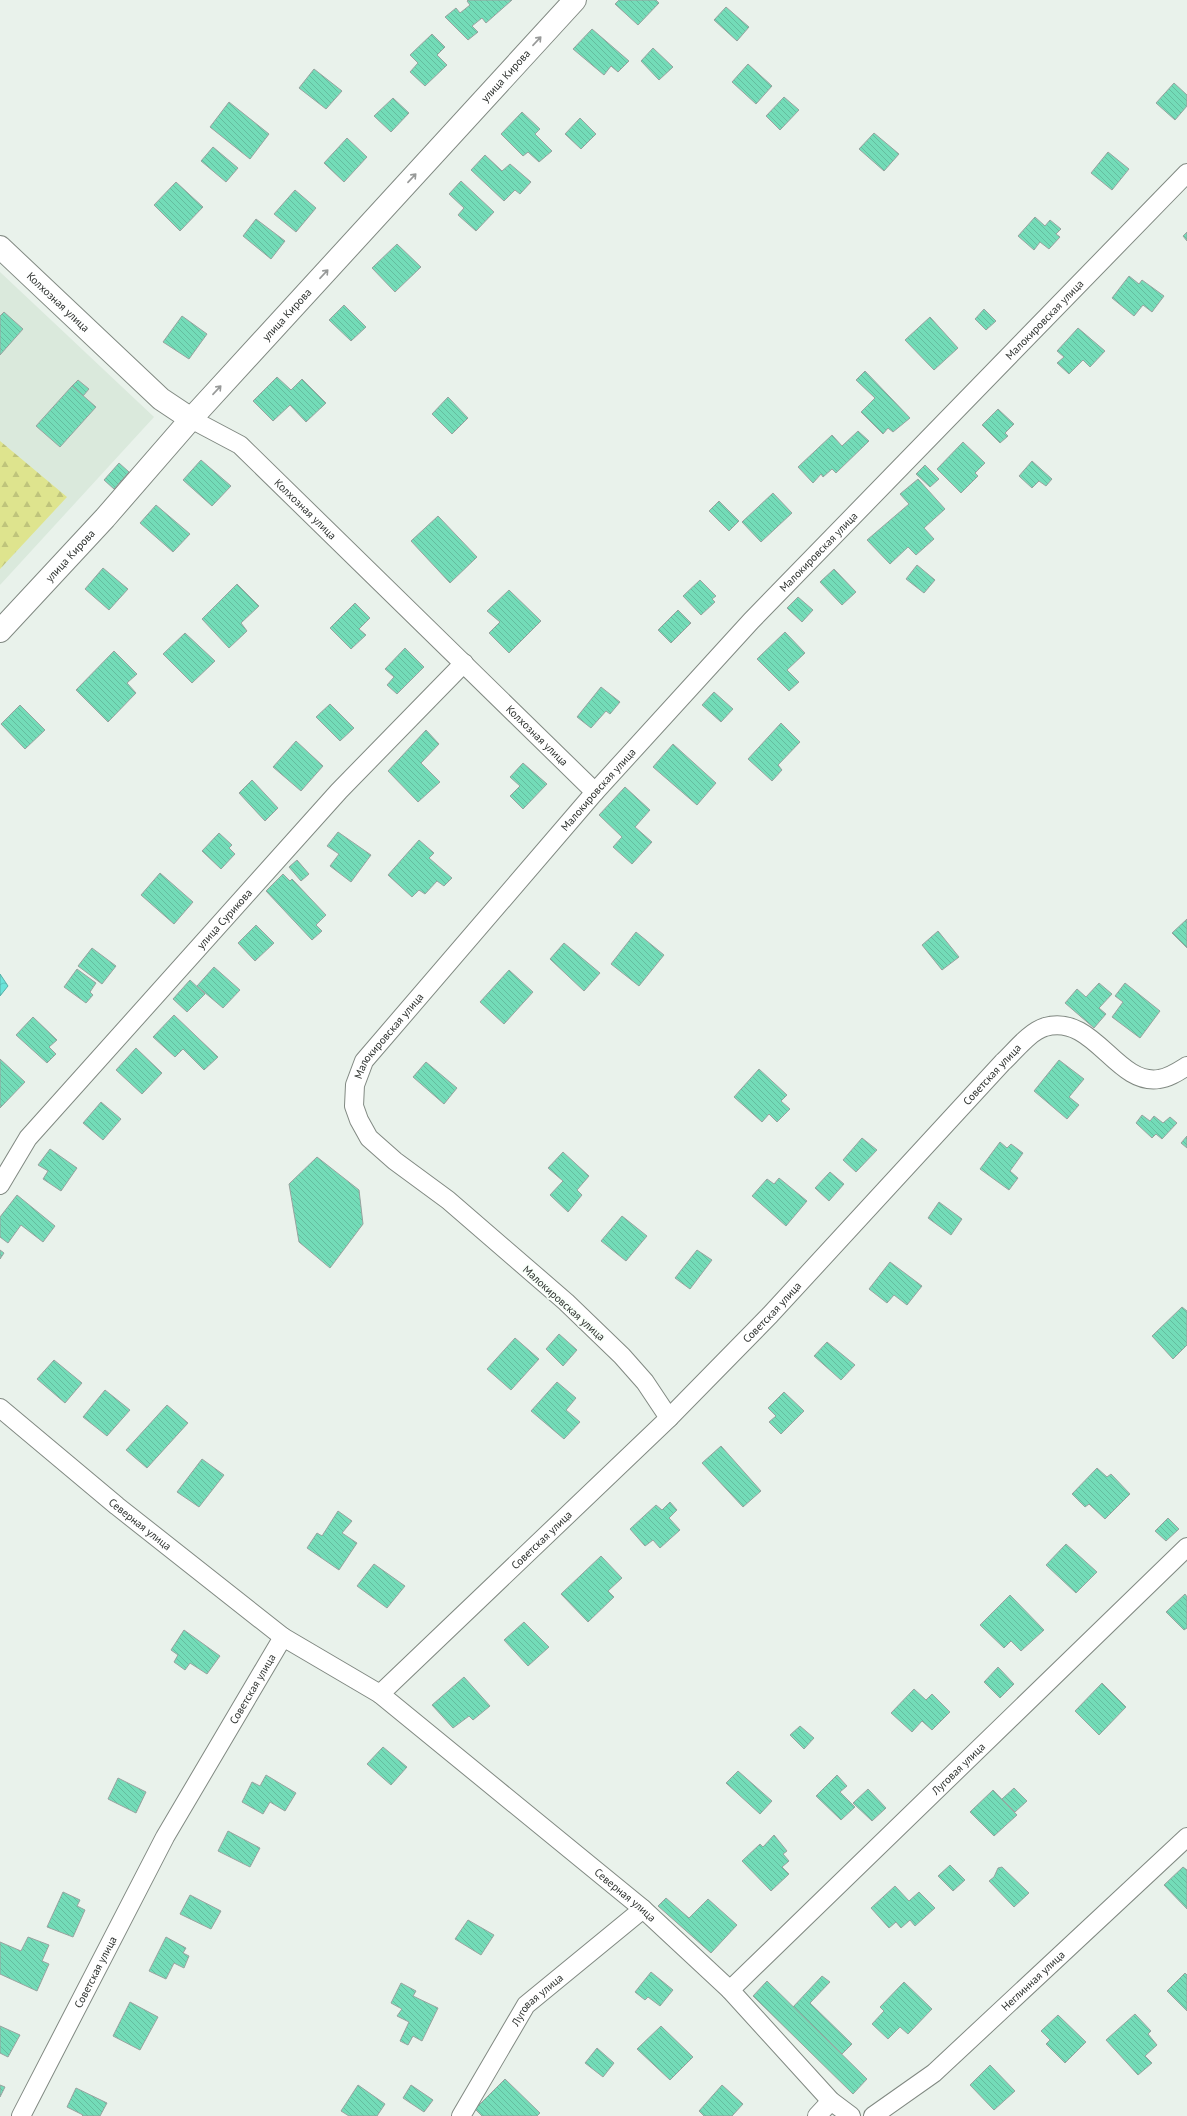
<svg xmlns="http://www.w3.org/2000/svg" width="1187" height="2116" font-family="'PT Sans',sans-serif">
<defs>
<pattern id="forest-firs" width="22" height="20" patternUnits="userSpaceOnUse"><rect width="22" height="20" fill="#dee48e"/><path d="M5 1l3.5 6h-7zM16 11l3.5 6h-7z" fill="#bfc47b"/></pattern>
<pattern id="water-waves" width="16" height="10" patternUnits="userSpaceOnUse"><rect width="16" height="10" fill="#6ae4da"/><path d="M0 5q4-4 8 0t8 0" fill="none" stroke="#5cc4bb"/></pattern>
<pattern id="building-back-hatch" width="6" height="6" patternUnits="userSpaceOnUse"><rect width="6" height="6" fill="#73dcb8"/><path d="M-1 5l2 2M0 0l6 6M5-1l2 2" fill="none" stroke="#64bd9e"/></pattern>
</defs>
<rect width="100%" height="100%" fill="#e9f2eb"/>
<!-- built -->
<polygon fill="#dae9dc" points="0,272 154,417 0,585"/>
<!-- forest -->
<polygon fill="url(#forest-firs)" points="0,441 67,497 0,569"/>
<!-- water -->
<polygon fill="url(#water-waves)" stroke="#58afa7" points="0,974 8,986 0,996"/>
<!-- building -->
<g fill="url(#building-back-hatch)" stroke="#98a39f">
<polygon points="468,0 512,0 486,23 482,18 472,26 478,32 468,40 445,17 456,8 460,13 470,5 467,1"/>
<polygon points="619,0 656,0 659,3 638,25 615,4"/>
<polygon points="726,7 749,27 737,41 714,20"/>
<polygon points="592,29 629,61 618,72 611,66 604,75 573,49"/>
<polygon points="432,34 445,47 437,55 447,65 425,86 410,72 418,63 410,55"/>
<polygon points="653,48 673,67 659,80 641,61"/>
<polygon points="748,64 772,86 756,104 732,82"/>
<polygon points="314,69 342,91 326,109 299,88"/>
<polygon points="1174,83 1187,95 1187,106 1175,120 1156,103"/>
<polygon points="784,97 799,110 780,130 766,116"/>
<polygon points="393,98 409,113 391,132 374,116"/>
<polygon points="229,102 269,134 250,159 210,127"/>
<polygon points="522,112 540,129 535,134 552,151 539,162 528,152 523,156 501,134"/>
<polygon points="580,118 596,134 581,149 565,134"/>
<polygon points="874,133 899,154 884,171 859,149"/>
<polygon points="347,138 367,157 344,182 324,163"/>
<polygon points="213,147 238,168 226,182 201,161"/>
<polygon points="1108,152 1129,169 1112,190 1091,173"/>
<polygon points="485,155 502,171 510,164 531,182 520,194 515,190 504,201 471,170"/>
<polygon points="461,181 494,212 476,231 458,215 464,208 449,194"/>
<polygon points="176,182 203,207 180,231 154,205"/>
<polygon points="295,190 316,208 296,232 274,214"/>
<polygon points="1035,217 1045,226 1050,220 1061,229 1056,234 1060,237 1049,249 1040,242 1034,250 1018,236"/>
<polygon points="256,219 285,241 271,259 243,236"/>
<polygon points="1187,232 1187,241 1183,236"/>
<polygon points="397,244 421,267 395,292 372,268"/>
<polygon points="1129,276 1139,284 1142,280 1164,296 1152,312 1143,305 1134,316 1112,298"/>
<polygon points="344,305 366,327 351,341 329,320"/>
<polygon points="984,309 996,321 986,330 975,319"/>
<polygon points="4,312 23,329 0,355 0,316"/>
<polygon points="182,316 207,334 189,359 163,342"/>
<polygon points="930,317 958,348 934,370 905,340"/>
<polygon points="1078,328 1105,351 1090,367 1083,360 1069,374 1057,363 1064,357 1057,351"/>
<polygon points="865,371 910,418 893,432 888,428 883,434 861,412 875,398 856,380"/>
<polygon points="277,377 291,390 302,379 326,403 306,422 290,405 273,421 253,401"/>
<polygon points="78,380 89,389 83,396 72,386"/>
<polygon points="72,386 96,407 60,447 36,426"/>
<polygon points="448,397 468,418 452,434 432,414"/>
<polygon points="998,409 1014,424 1005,433 1008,436 1000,443 982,425"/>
<polygon points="858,431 869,441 836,473 832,469 823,477 821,474 813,483 798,467 832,435 842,446"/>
<polygon points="963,442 985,463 975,473 978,476 961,493 937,469"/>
<polygon points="201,460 231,486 212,506 183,480"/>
<polygon points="1032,461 1052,479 1046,486 1039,481 1032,488 1019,476"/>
<polygon points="119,463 129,472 114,489 104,480"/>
<polygon points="925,465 939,479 930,487 916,474"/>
<polygon points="918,479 945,509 924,528 934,539 916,555 908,547 890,564 867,540 909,504 900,494"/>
<polygon points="773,493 792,513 761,542 742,522"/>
<polygon points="719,501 739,521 729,531 709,511"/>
<polygon points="156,505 190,534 173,552 140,523"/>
<polygon points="438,516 477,557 450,583 411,541"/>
<polygon points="917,565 935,580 924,593 906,579"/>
<polygon points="103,568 128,589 109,610 85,589"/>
<polygon points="834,569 856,592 842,605 820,582"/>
<polygon points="700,580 716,596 712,599 715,602 701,615 683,596"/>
<polygon points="237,584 259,606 241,623 247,631 229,648 202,619"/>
<polygon points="509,590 541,621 509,653 489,633 500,622 487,611"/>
<polygon points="798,597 813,610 802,622 787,608"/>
<polygon points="355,603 370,618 359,629 366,635 351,649 330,628"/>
<polygon points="678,610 691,623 671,643 658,630"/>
<polygon points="785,632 805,653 787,670 799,682 789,691 757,659"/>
<polygon points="185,633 215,661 192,683 163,654"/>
<polygon points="405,648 424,667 397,694 387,685 394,677 385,669"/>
<polygon points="114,651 137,674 127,683 136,693 108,722 76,690"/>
<polygon points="601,687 620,702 610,714 606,711 591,728 577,717"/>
<polygon points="714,692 733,709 721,722 702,705"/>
<polygon points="330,704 354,728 340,741 316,717"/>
<polygon points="20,705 45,730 25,749 1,724"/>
<polygon points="781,723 800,742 778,765 782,770 772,781 748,759"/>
<polygon points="426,730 439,744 421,763 440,782 418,802 388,771"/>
<polygon points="296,741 323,766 301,791 273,767"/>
<polygon points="673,744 716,783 697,805 653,767"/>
<polygon points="523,763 547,784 523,809 510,796 520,786 510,777"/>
<polygon points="252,780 278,808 265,821 239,793"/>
<polygon points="625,787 650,810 635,827 652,842 632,864 613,847 622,837 599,815"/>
<polygon points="338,832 371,855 351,882 330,866 339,854 327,846"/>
<polygon points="219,833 232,845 229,848 235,854 221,869 202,851"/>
<polygon points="419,840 434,853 429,858 452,878 444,886 437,881 425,894 419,890 412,897 388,875"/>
<polygon points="297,860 309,874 301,881 289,867"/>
<polygon points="160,873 193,902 174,924 141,895"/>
<polygon points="283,874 290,881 292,879 326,915 316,925 322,931 312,940 266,891"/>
<polygon points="1187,919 1187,948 1172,933"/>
<polygon points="256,925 274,943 255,961 238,943"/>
<polygon points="938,931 959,957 942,970 922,945"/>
<polygon points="636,932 664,955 639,986 611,964"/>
<polygon points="564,943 600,973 584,991 550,959"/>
<polygon points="92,948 116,966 102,984 78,966"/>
<polygon points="214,967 240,990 223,1008 197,986"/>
<polygon points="77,969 96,983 90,992 93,995 86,1003 64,987"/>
<polygon points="509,970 533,992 504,1024 480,1002"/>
<polygon points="190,980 205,994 187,1012 173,999"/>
<polygon points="1099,983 1112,994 1099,1008 1106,1014 1094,1028 1065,1003 1077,989 1086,997"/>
<polygon points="1125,983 1160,1011 1140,1038 1112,1017 1123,1002 1115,996"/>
<polygon points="174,1015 218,1057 204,1070 183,1049 175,1057 153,1037"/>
<polygon points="33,1017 57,1040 49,1047 56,1054 47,1063 16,1035"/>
<polygon points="136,1048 162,1073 142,1094 116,1070"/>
<polygon points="0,1059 25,1082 0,1108"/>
<polygon points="1059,1060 1084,1079 1069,1097 1079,1105 1067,1119 1034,1091"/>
<polygon points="426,1062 457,1088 444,1104 413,1077"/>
<polygon points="759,1069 787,1095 781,1101 790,1109 777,1122 769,1114 762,1122 734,1097"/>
<polygon points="101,1102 121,1119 103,1140 83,1123"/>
<polygon points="1142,1115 1150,1121 1154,1116 1163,1123 1170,1117 1177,1123 1162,1139 1156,1134 1152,1138 1136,1123"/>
<polygon points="1187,1136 1187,1148 1181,1143"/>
<polygon points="862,1138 877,1150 856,1172 843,1160"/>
<polygon points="1000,1142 1007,1148 1011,1144 1023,1153 1010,1171 1018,1178 1009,1190 980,1169"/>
<polygon points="50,1149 77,1168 61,1191 43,1179 48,1171 38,1165"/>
<polygon points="563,1152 589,1176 577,1190 582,1195 568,1212 550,1195 563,1181 548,1168"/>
<polygon points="317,1157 359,1190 363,1224 330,1268 299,1242 289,1184"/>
<polygon points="830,1172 844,1184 829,1201 815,1188"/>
<polygon points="779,1178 807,1201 786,1226 752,1196 767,1179 774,1184"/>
<polygon points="17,1195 55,1226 43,1242 21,1225 8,1243 0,1237 0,1217"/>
<polygon points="939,1202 962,1219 951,1235 928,1218"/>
<polygon points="622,1216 647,1236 626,1261 601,1241"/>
<polygon points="0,1250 4,1253 0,1259"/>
<polygon points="697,1250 712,1260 690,1289 675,1278"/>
<polygon points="890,1262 922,1286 907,1305 894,1295 887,1303 869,1289"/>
<polygon points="1182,1307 1187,1311 1187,1345 1173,1359 1152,1336"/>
<polygon points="559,1334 577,1350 563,1366 546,1349"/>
<polygon points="515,1338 539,1359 511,1390 487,1369"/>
<polygon points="827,1342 855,1365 841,1380 814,1356"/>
<polygon points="54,1360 82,1383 65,1403 37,1379"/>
<polygon points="557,1382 576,1398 566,1410 580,1422 564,1439 531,1411"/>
<polygon points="105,1390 130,1410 107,1436 83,1417"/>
<polygon points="784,1392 804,1411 781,1434 769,1422 776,1416 768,1408"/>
<polygon points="167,1405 188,1423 147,1468 126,1450"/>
<polygon points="721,1446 761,1491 743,1507 702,1463"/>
<polygon points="202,1459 224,1475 199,1507 177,1492"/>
<polygon points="1097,1468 1107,1477 1111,1474 1130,1494 1105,1519 1089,1504 1085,1507 1072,1494"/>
<polygon points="670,1502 677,1510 669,1518 680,1530 660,1548 653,1540 645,1546 630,1529 656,1505 662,1510"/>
<polygon points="338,1511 352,1521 342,1533 357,1543 339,1570 307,1548 317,1533 322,1536"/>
<polygon points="1168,1518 1179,1529 1166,1541 1155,1531"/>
<polygon points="1066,1544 1097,1572 1076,1593 1046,1565"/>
<polygon points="601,1556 622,1578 608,1591 614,1597 588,1622 561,1594"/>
<polygon points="374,1564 405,1586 387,1608 357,1586"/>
<polygon points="1185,1594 1187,1597 1187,1628 1184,1630 1166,1612"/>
<polygon points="1010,1595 1044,1630 1021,1651 1011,1641 1004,1648 980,1625"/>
<polygon points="524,1622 549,1647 528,1666 504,1640"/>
<polygon points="184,1630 220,1656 207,1674 190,1663 185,1670 174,1662 178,1655 171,1650"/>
<polygon points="998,1667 1014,1684 1000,1698 984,1682"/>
<polygon points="464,1677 490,1706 473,1720 469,1716 453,1728 432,1705"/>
<polygon points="1102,1683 1126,1707 1099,1735 1075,1711"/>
<polygon points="914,1689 926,1700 932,1694 950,1712 932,1730 922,1721 912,1732 891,1713"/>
<polygon points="800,1726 814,1738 804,1749 790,1735"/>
<polygon points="383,1747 407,1767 391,1785 367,1764"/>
<polygon points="738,1771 772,1801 760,1814 726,1783"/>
<polygon points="266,1775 296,1793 285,1811 270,1802 263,1814 242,1802 252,1782 260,1786"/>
<polygon points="837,1775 847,1786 840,1792 855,1807 841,1820 816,1796"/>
<polygon points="118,1778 146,1792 136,1813 108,1799"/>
<polygon points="1014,1788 1027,1801 1015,1812 1002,1799"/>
<polygon points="868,1789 886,1808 872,1821 853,1803"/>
<polygon points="993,1790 1017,1815 994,1836 970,1812"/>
<polygon points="228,1831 260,1848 250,1867 218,1851"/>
<polygon points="774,1835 787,1851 783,1854 789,1861 782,1867 789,1874 771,1891 742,1861 760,1844 763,1847"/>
<polygon points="950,1865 965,1880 953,1891 938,1876"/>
<polygon points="1002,1867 1029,1893 1014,1907 989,1881 994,1877 998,1868"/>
<polygon points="1183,1867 1187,1870 1187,1909 1164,1885"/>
<polygon points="895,1886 909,1901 919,1892 935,1908 915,1926 910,1920 901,1928 896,1922 889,1928 871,1908"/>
<polygon points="63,1892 80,1900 77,1906 85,1910 73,1937 47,1927"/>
<polygon points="190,1895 221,1911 211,1929 180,1914"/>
<polygon points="666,1898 689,1918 708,1899 737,1925 711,1953 658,1906"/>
<polygon points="468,1920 494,1935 481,1955 455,1939"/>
<polygon points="28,1937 49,1945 42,1961 49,1964 37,1991 0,1974 0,1942 21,1951"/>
<polygon points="166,1937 186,1948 183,1953 189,1956 184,1968 174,1963 166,1979 149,1971"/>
<polygon points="651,1972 673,1990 660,2006 648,1997 645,2000 635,1992"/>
<polygon points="1185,1973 1187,1975 1187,2011 1167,1991"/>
<polygon points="822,1976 830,1982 810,2003 852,2044 842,2054 793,2007"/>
<polygon points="767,1981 867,2079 853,2094 753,1996"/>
<polygon points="904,1982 932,2009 908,2034 900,2027 888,2039 872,2024 884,2011 880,2007"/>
<polygon points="401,1983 416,1991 413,1996 438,2008 422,2041 413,2036 408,2045 400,2041 409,2022 397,2016 402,2009 391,2003"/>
<polygon points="130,2002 158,2017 140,2050 113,2036"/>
<polygon points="1135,2014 1151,2031 1148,2034 1157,2045 1145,2056 1152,2063 1138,2075 1106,2040"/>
<polygon points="1058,2015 1086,2042 1065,2063 1046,2044 1050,2040 1041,2031"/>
<polygon points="0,2026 20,2035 8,2057 0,2053"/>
<polygon points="661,2026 693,2057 670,2080 637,2049"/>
<polygon points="597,2048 614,2063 603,2077 585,2063"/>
<polygon points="990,2065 1015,2091 994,2110 970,2085"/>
<polygon points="505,2079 540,2113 537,2116 482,2116 475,2109"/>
<polygon points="0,2085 5,2087 0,2097"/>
<polygon points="358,2085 385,2104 377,2116 349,2116 341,2111"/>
<polygon points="411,2085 433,2100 424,2112 403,2098"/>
<polygon points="722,2085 743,2104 732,2116 704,2116 699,2111"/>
<polygon points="76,2088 107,2103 100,2116 82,2116 83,2115 67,2107"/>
</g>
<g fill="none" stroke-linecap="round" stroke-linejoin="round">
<defs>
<g id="minor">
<path id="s1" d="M191,419l49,26 355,347"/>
<path id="s2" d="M0,1185l28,-47 311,-347 125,-128"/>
<path id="s3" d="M0,1408l117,98 166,131"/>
<path id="s4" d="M669,1418l-24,-36 -23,-26 -56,-54 -118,-102 -53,-39 -26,-23 -10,-18 -5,-14 1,-21 9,-24 231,-269 156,-171 436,-448"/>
<path id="s5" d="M380,1694l263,215 87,81 101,111 20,15"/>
<path id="s6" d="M730,1990l457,-443"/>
<path id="s7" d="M21,2116l144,-279 118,-200 97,57 289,-276 101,-103 233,-253c12,-11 26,-30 42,-35 49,-14 71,59 114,52 10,-1 20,-8 28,-13"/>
<path id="s8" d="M461,2116l65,-111 117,-96"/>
<polyline points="817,2116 831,2101"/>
<path id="s9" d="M873,2116l61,-43 253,-236"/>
</g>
<g id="tertiary">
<path id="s10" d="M0,247l161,152 30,20"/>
<path id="s11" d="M0,631l105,-113 86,-99 384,-419"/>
</g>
</defs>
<!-- minor casing -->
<use href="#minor" stroke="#818982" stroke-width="20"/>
<!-- tertiary casing -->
<use href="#tertiary" stroke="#818982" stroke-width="24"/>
<!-- minor -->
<use href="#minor" stroke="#fff" stroke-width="18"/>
<!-- tertiary -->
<use href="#tertiary" stroke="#fff" stroke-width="22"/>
</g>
<!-- one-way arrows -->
<defs><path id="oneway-shaft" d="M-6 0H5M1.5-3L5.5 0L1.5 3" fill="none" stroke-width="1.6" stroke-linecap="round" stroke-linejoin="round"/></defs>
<g stroke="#979998">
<use href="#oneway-shaft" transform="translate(537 41) rotate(-47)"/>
<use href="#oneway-shaft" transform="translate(412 178) rotate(-47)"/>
<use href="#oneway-shaft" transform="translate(324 274) rotate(-47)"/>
<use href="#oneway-shaft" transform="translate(217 390) rotate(-47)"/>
</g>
<g text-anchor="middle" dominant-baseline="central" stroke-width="3.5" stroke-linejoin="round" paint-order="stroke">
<!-- street labels -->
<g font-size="11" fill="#2f3330" stroke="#f8fff9">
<text stroke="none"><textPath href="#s11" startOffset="751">улица Кирова</textPath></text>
<text stroke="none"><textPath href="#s10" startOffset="80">Колхозная улица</textPath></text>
<text stroke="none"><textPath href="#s11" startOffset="427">улица Кирова</textPath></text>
<text stroke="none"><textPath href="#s4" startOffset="1501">Малокировская улица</textPath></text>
<text stroke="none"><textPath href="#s1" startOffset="147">Колхозная улица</textPath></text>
<text stroke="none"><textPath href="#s4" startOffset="1177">Малокировская улица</textPath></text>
<text stroke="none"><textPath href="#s11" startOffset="103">улица Кирова</textPath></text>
<text stroke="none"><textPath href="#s1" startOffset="471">Колхозная улица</textPath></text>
<text stroke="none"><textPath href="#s4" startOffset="853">Малокировская улица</textPath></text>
<text stroke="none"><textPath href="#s2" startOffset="349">улица Сурикова</textPath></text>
<text stroke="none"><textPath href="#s4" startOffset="529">Малокировская улица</textPath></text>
<text stroke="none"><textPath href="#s7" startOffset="1530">Советская улица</textPath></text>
<text transform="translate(564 1303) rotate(42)">Малокировская улица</text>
<text stroke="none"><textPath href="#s7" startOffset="1206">Советская улица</textPath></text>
<text stroke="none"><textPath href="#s3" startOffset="182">Северная улица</textPath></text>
<text stroke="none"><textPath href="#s7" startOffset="882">Советская улица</textPath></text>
<text stroke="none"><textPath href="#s7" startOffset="486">Советская улица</textPath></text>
<text stroke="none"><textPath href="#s6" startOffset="318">Луговая улица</textPath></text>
<text stroke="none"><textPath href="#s5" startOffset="317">Северная улица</textPath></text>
<text stroke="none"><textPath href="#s7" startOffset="162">Советская улица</textPath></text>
<text stroke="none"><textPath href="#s9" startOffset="210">Неглинная улица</textPath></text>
<text stroke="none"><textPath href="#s8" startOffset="140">Луговая улица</textPath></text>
</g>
</g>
</svg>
